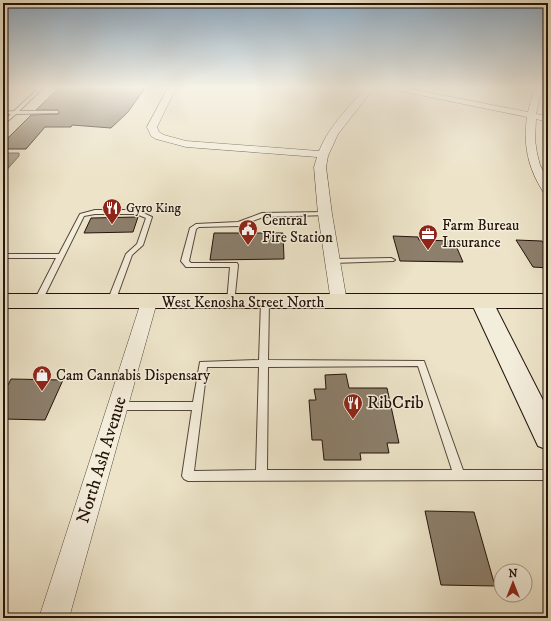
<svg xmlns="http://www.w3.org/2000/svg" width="551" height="621" font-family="'IM FELL DW Pica',serif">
<rect width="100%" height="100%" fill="#ece3c8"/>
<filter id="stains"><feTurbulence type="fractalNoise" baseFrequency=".005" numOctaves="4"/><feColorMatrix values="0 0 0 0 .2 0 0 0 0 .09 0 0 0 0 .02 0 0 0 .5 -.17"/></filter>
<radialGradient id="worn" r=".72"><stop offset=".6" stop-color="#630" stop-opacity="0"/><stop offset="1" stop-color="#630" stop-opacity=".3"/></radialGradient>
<!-- water -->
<polygon fill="#a89c87" stroke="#736555" points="3,153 19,153 19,156 3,174"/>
<!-- building -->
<g fill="#8c7f6c" stroke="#241309">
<polygon points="59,88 145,88 128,112 111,128 72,125 71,127 45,127 26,149 3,149 3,143 31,115 59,114 58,110 36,110"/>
<polygon points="138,217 133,232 84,233 91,218"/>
<polygon points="214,233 283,233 284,259 210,260"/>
<polygon points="393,236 418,237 419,240 454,241 463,262 400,261"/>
<polygon points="516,240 542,241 548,250 548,268 533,267"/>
<polygon points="346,374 349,388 387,388 399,443 387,443 389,453 360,453 361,460 324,460 322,440 312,440 309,400 316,400 314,389 326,389 325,375"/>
<polygon points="11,379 63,380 45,420 3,419 3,385 8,385"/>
<polygon points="425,511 474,512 495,586 441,585"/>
</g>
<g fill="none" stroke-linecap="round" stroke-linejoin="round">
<defs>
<g id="service">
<polygon points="39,88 43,88 19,111 58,111 58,113 16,114 3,125 3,122 11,114 3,114 3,112 14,111"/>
<polygon points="95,210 137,210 152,217 143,245 132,255 115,302 111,304 107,302 126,254 137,244 146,218 136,214 95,214 84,216 42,301 41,303 35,303 34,301 56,258 3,258 3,254 59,254 80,214"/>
<polygon points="325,212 327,213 327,215 263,217 239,226 199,227 196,229 189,261 191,263 237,263 238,265 234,304 231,304 227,302 230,267 186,267 181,261 190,228 196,224 238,222 262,213"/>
<polygon points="391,258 395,260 393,261 333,263 329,261 333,259"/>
<path d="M262,300h3l4,2 -1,58 156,1 39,109h85v10l-360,1 -4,-2 -2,-3 10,-66h-73l-3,-1 -2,-3 2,-3 3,-1h74l7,-40 59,-2 2,-58zM418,366l34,104h-185l1,-103zM207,367h52l-3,103 -62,1z"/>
</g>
<g id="minor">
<polygon points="7,88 16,88 3,98 3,91"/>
<path d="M168,88h8l-19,39 2,5 5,3 22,6 133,10c10,-25 30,-44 47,-63h8l-36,46 -10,22 -2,11 6,47 15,88 -2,4 -6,1 -6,-1 -2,-4 -13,-88 -4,-47 3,-10 -131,-10 -30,-8 -5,-3 -4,-9z"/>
<path d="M391,88h14l123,24 6,-24h8l-6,26 12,2v6l-12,-3 -1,21 2,13 3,12 8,16v13l-4,-1 -2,-3c-14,-23 -19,-45 -15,-73l-132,-27z"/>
<polygon points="149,297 155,298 157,302 69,618 39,618 141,302 143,298"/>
</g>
<polygon id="secondary" points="482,295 490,297 493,302 548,410 548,450 538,446 471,302 474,297"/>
<rect id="primary" x="3" y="294" width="545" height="14"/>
</defs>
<!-- service casing -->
<use href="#service" stroke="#564739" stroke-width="2"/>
<!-- minor casing -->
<use href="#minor" stroke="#564739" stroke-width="1"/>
<!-- secondary casing -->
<use href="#secondary" stroke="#241309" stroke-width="2"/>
<!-- primary casing -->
<use href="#primary" stroke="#241309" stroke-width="2"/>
<!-- service -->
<use href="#service" fill="#f3eddb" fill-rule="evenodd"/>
<!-- minor -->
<use href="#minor" fill="#f3eddb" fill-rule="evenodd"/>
<!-- secondary -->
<use href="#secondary" fill="#f3eddb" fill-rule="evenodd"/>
<!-- primary -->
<use href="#primary" fill="#ece3c8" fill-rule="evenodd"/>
</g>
<!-- sky -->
<linearGradient id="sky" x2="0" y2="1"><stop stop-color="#8eaac1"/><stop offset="0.5" stop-color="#f6f2e6"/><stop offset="1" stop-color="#f6f2e6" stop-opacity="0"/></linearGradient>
<rect width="551" height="175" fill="url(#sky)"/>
<!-- icons -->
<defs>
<symbol id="restaurant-pin" viewBox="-11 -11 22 30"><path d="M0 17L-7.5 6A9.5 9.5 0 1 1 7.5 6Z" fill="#8f2418" stroke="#f3eddb"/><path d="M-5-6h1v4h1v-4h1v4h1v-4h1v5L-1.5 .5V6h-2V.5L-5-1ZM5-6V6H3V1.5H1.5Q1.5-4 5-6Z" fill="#fff"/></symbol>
<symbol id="civic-pin" viewBox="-11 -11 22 30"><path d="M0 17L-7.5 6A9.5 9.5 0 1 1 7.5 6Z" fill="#8f2418" stroke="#f3eddb"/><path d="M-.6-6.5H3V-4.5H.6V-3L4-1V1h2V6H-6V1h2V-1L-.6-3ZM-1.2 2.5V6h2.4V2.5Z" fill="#fff"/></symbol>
<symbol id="office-pin" viewBox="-11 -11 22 30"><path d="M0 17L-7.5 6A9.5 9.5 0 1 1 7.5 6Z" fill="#8f2418" stroke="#f3eddb"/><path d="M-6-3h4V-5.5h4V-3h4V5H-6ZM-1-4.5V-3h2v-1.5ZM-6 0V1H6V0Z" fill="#fff"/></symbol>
<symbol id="shop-pin" viewBox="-11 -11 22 30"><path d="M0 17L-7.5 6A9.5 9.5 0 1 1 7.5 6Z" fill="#8f2418" stroke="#f3eddb"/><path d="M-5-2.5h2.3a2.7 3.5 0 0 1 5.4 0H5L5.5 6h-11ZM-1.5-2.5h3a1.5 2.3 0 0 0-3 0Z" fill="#fff"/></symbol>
</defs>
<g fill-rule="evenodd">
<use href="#restaurant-pin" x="101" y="197" width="22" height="30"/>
<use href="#civic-pin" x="237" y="218" width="22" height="30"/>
<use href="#office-pin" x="417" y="223" width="22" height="30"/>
<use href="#shop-pin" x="31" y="364" width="22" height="30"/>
<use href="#restaurant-pin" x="342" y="392" width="22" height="30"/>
</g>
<g text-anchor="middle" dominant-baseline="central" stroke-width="3" stroke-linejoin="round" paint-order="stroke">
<!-- far-poi labels -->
<g font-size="13" fill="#241309" stroke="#f3eddb" text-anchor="start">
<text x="126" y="208">Gyro King</text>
</g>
<!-- poi labels -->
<g font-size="15" fill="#241309" stroke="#f3eddb" text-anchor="start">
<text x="262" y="220">Central<tspan x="262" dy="17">Fire Station</tspan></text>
<text x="442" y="225">Farm Bureau<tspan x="442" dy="17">Insurance</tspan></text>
<text x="56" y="375">Cam Cannabis Dispensary</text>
</g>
<!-- street labels -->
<g font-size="15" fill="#241309" stroke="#f3eddb">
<text x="243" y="302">West Kenosha Street North</text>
</g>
<!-- near-poi labels -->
<g font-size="18" fill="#241309" stroke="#f3eddb" text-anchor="start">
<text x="367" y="403">RibCrib</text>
</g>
<!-- near-street labels -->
<g font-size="18" fill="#241309" stroke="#f3eddb">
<text transform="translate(102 460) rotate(-73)">North Ash Avenue</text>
</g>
</g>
<!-- margin -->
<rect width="551" height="621" fill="none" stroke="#ece3c8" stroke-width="16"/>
<rect x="4" y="4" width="543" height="613" fill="none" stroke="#241309" stroke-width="2"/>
<rect x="8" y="8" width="535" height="605" fill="none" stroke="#241309"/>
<!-- north arrow -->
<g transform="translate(513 583)"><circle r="19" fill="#f3eddb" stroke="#a09687"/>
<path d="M0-3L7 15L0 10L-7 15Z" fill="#8f2418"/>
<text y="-6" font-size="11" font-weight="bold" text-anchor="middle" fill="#241309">N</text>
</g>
<rect width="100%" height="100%" filter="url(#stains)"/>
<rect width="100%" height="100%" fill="url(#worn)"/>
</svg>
